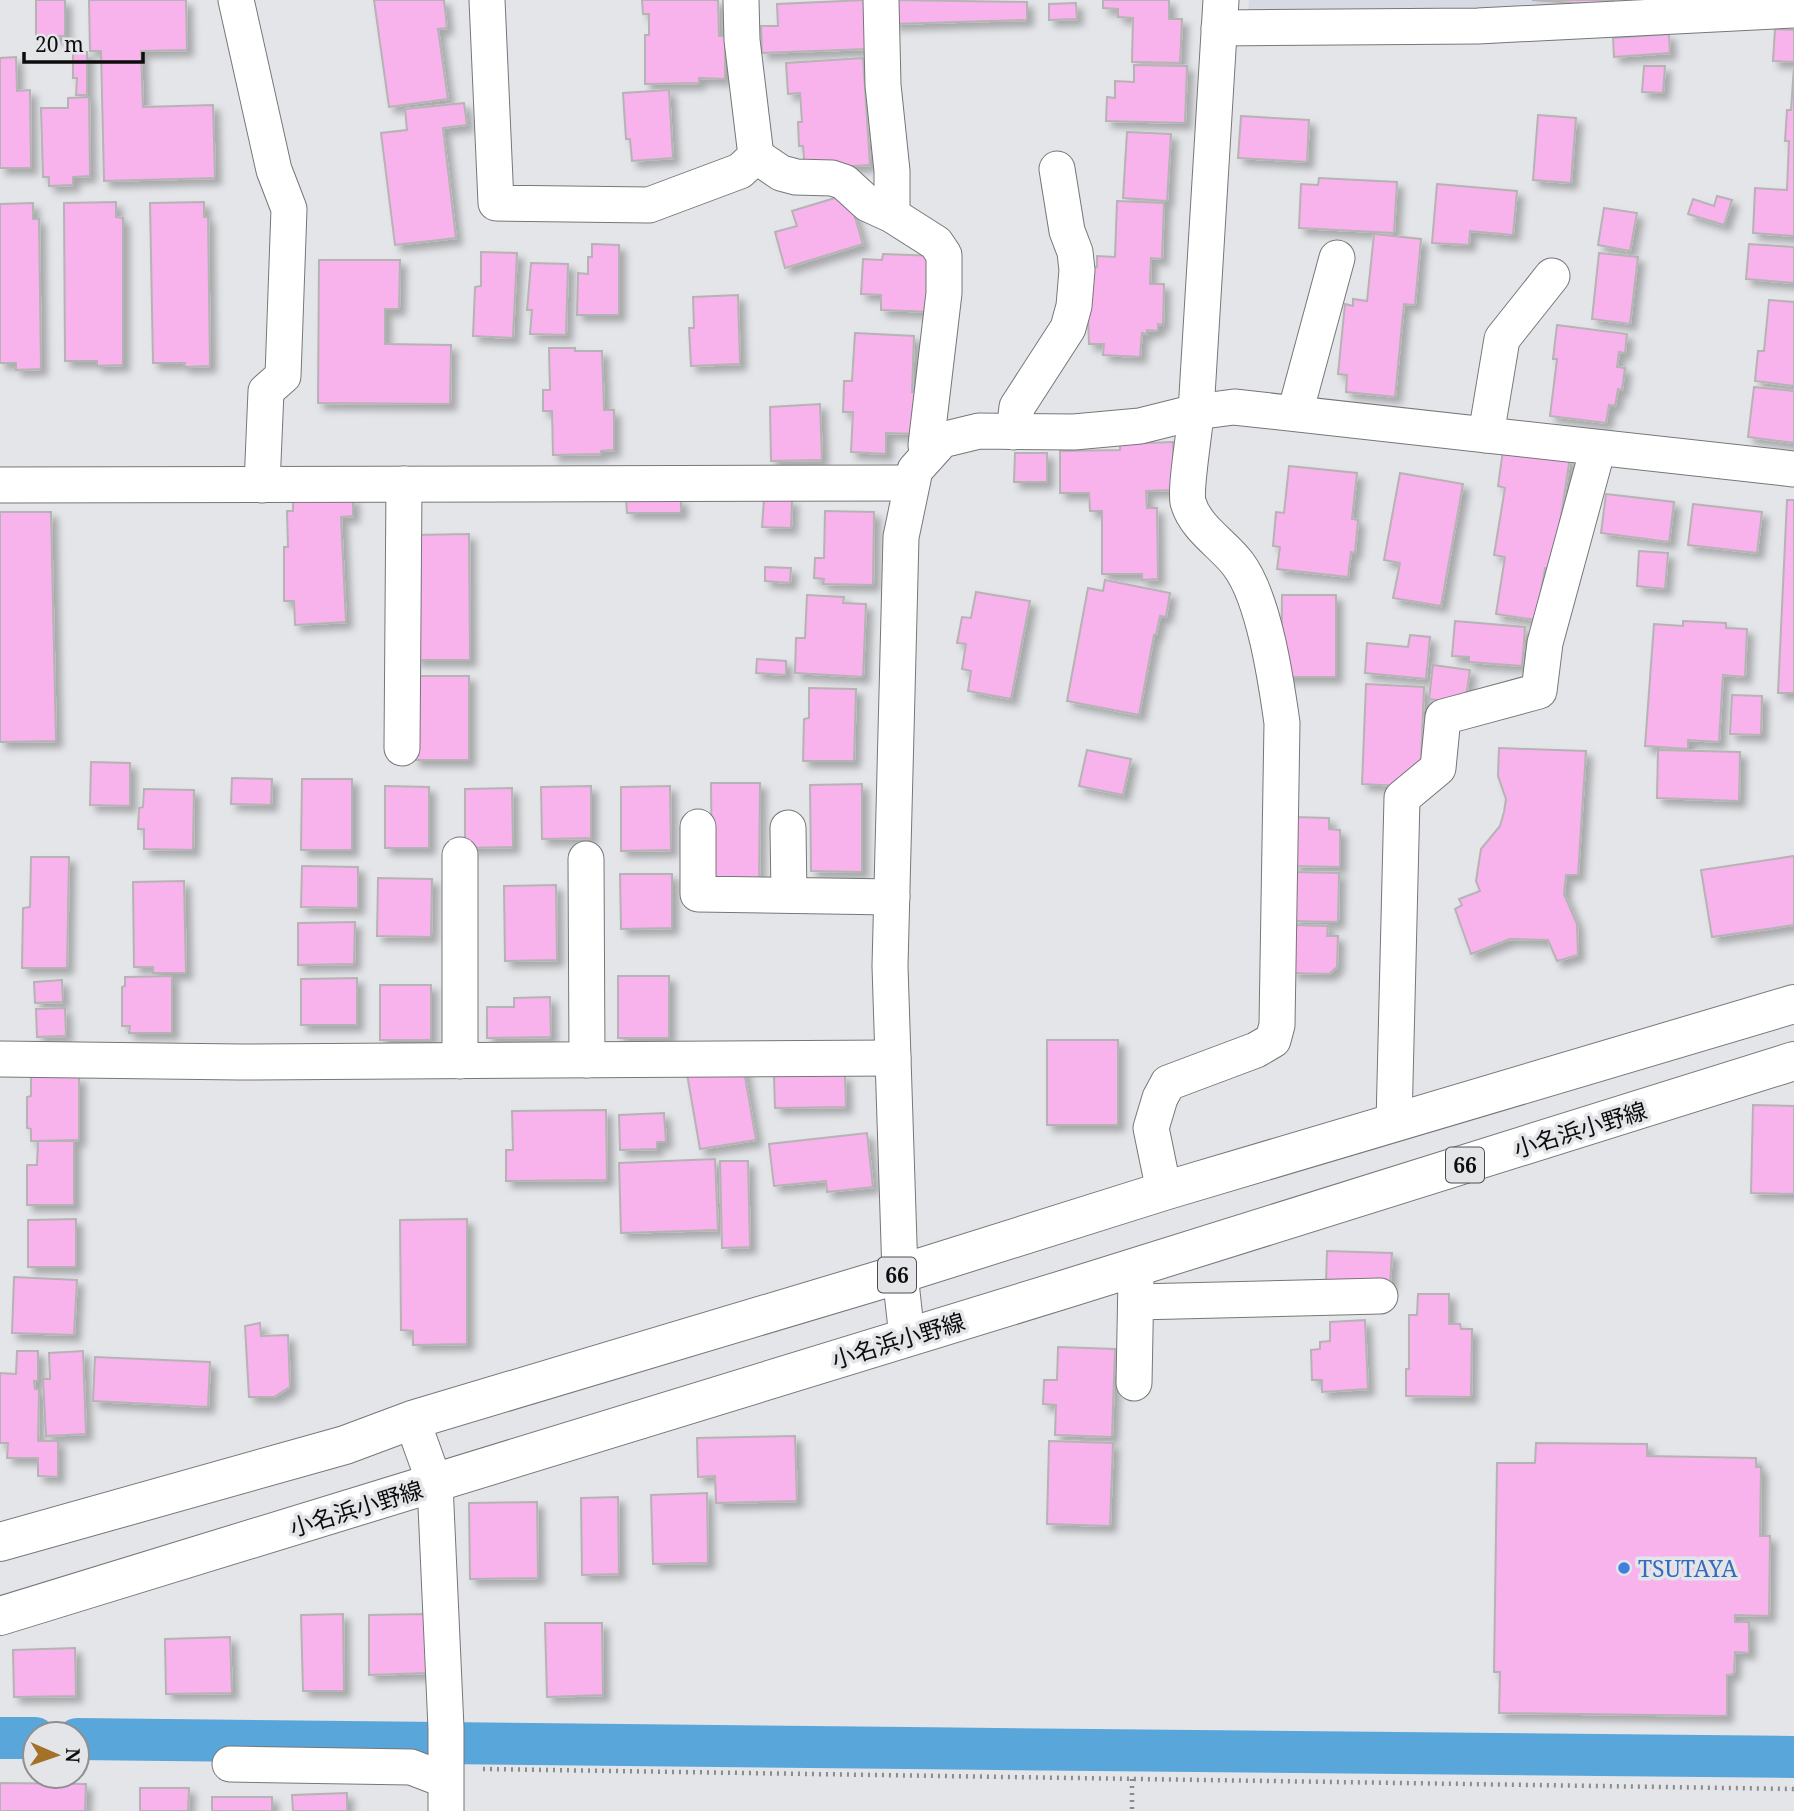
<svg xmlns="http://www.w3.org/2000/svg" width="1794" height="1811" font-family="'Noto Serif','Noto Sans JP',serif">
<defs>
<filter id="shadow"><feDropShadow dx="6" dy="6" stdDeviation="3.5" flood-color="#0004"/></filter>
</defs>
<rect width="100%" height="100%" fill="#e4e5e8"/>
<!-- built -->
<polygon fill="#d7d9e3" points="1249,0 1711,0 1404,16 1248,11"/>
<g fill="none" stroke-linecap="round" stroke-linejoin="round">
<!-- canal -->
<g stroke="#59a6da" stroke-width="42">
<polyline points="0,1738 35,1738"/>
<path d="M77,1739c572,9 1145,10 1717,18"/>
</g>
</g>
<!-- building -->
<g fill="#f8b3ec" stroke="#b6b3b5" stroke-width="2" filter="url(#shadow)">
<polygon points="36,0 65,0 65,36 36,37"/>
<polygon points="89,0 186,0 187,50 141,51 143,107 213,105 215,178 104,181 101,51 90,51"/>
<polygon points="374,0 444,0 447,28 438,29 448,99 389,107"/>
<polygon points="642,0 718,0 719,36 725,36 725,79 699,78 699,83 645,84 645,35 649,35 649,14 643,14"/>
<polygon points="865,0 868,49 762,53 761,26 778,26 777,4"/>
<polygon points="892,0 1027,2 1027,20 893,24"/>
<polygon points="1103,0 1169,0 1169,19 1182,19 1180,63 1132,62 1133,18 1118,17 1118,9 1103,8"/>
<polygon points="1532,0 1614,0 1614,6"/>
<polygon points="1076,3 1077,19 1049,20 1049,4"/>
<polygon points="1775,29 1794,30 1794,62 1773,61"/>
<polygon points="1669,34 1670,53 1614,57 1613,38"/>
<polygon points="73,52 87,52 87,95 76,95 77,78 73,78"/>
<polygon points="16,57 17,91 30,90 31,168 0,168 0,58"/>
<polygon points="863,58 870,165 805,169 803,146 799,146 798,122 802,122 800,93 788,94 786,63"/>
<polygon points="1134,65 1187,66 1185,123 1106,121 1107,97 1115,98 1115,81 1134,82"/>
<polygon points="1644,66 1665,66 1663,93 1642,92"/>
<polygon points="1794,66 1794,236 1753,233 1755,188 1787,190 1789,141 1785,141 1787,110 1791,110"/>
<polygon points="669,90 673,158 632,161 630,139 626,139 623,93"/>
<polygon points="89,97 90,176 73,177 73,185 49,186 49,177 43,177 41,108 68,108 68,98"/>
<polygon points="464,103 467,125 443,128 456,238 395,245 381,133 407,130 405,109"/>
<polygon points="1538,115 1576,118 1571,183 1533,180"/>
<polygon points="1241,116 1309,120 1307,162 1238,158"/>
<polygon points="1127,132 1171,134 1167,201 1123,198"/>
<polygon points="1319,178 1397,182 1394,233 1299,228 1301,184 1318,185"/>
<polygon points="1437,184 1517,191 1513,235 1470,231 1469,245 1432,243"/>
<polygon points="848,194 863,244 785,268 775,232 797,226 792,211"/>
<polygon points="1717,196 1732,200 1724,225 1688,214 1693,199 1714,206"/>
<polygon points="1117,201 1164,203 1162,259 1151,258 1150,284 1164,284 1163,325 1158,324 1158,331 1147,330 1147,334 1142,333 1140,357 1103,355 1104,344 1089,344 1086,266 1097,267 1097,256 1115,257"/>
<polygon points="116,202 116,217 123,218 123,365 97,366 97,361 65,361 64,203"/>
<polygon points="204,202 204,217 208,217 210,366 184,367 185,363 153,363 150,203"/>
<polygon points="33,203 33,219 39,219 41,369 16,370 16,363 0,363 0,204"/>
<polygon points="1604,208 1637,213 1630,251 1598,245"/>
<polygon points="1374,234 1421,239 1415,305 1404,304 1395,397 1346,392 1347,375 1338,374 1345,304 1353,306 1353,299 1367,301"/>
<polygon points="592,244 619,245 619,315 577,315 578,273 588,274 588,257 592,257"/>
<polygon points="1749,244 1794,247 1794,283 1746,279"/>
<polygon points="481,252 517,253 513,338 473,336 475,287 481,286"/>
<polygon points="1599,253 1638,257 1630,324 1592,319"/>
<polygon points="883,254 936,256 934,312 881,310 881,295 861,294 863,259 882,260"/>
<polygon points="319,260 400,260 399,309 385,309 385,344 451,345 450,404 318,403"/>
<polygon points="531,263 568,264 566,335 530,334 532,310 527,310"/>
<polygon points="738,295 740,364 691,366 689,328 694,328 693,297"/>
<polygon points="1769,300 1794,302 1794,386 1755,381 1758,351 1764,351"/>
<polygon points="1557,325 1627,334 1625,353 1619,352 1617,367 1625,368 1622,390 1618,389 1615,406 1609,405 1606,423 1550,416 1557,359 1553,359"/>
<polygon points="855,333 914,336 912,392 917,392 915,434 886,433 886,454 851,452 853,412 843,412 844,381 852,381"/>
<polygon points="549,348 575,348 575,351 602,351 604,410 614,410 614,450 601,451 601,454 553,455 552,411 543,411 543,390 550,390"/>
<polygon points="1754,387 1794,391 1794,443 1748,437"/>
<polygon points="820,404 822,460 771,461 770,407"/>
<polygon points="1173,442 1174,490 1146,491 1147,508 1157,508 1158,579 1142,580 1142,574 1102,574 1102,511 1090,511 1089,493 1060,493 1060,451 1120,450 1120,444"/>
<polygon points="1503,450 1570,457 1553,569 1545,568 1536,620 1496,614 1505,557 1494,555 1505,488 1498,486"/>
<polygon points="1015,453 1047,453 1047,482 1014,482"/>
<polygon points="1289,466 1357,473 1352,519 1358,520 1355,553 1351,552 1348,577 1277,569 1280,547 1273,546 1276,512 1284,513"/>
<polygon points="1400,473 1463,484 1441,606 1393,598 1400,563 1384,560"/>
<polygon points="1606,494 1674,502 1669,542 1601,533"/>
<polygon points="353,498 353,516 341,517 346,622 295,625 294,601 284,601 284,547 288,547 287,511 293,511 293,501"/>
<polygon points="626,499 681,499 681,513 627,513"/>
<polygon points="764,499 792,500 791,528 762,527"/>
<polygon points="1787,500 1794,500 1794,693 1778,693"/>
<polygon points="1693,504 1762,512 1757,553 1688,545"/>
<polygon points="825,511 874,512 873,585 823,584 824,579 814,578 815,558 824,558"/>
<polygon points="0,512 51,512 56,741 0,742"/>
<polygon points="469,534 470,660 415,660 414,535"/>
<polygon points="1639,551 1668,553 1665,589 1637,586"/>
<polygon points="765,567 791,568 790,583 765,581"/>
<polygon points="1105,580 1170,593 1166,617 1160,616 1156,635 1154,635 1139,715 1067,701 1088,588 1103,591"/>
<polygon points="976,592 1030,601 1011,699 968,691 971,671 962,669 966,644 957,643 962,617 971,618"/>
<polygon points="807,595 844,597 843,603 866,604 863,677 795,673 796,638 805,638"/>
<polygon points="1282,595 1336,595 1336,677 1281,677"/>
<polygon points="1455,621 1525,627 1522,666 1469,662 1469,657 1452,656"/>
<polygon points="1683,621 1726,623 1726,628 1747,629 1745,677 1723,675 1719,742 1688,740 1688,749 1645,746 1654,624 1683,626"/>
<polygon points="1410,635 1430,637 1426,679 1365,673 1367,643 1408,647"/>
<polygon points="757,659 786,661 786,675 756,673"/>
<polygon points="1433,665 1470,670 1465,704 1429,699"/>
<rect x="414" y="676" width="55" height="84"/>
<polygon points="1366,684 1424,687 1420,787 1362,784"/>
<polygon points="809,688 856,689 854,761 803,761 804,719 809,718"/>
<polygon points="1732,695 1762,696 1761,735 1730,734"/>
<polygon points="1499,748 1586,751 1578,875 1566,875 1564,894 1577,924 1578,955 1557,961 1548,940 1510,939 1471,954 1455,909 1462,905 1459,899 1480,891 1476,881 1481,849 1500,826 1504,812 1506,799 1498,776"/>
<polygon points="1087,750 1131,759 1123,795 1079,786"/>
<polygon points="1658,750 1740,752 1739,801 1657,798"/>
<polygon points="91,762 130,763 130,806 90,805"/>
<polygon points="232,778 272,779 271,805 231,804"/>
<polygon points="302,779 352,779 352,850 301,850"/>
<polygon points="711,783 760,783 759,884 712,884"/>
<polygon points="862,784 862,872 811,871 810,785"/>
<polygon points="385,786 429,787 429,848 385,848"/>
<polygon points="591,786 591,838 542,839 541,787"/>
<polygon points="670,786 671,850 621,851 621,787"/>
<polygon points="512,788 513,847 465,848 465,789"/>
<polygon points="144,789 194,790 193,850 144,849 144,829 138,829 139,808 143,807"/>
<polygon points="1294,817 1329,818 1329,829 1340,830 1340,867 1293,866"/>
<polygon points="1794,856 1794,925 1712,937 1701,870"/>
<polygon points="31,857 69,857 67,968 22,968 23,908 30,907"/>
<polygon points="302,866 358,867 358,908 301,907"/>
<polygon points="1293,872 1339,873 1338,922 1292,921"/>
<polygon points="620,874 672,874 672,928 621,929"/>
<polygon points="378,878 432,879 431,937 377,936"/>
<polygon points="184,881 186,973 153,973 153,967 134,967 133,882"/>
<polygon points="556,885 557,960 505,961 504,886"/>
<polygon points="355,922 354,964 298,965 298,923"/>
<polygon points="1292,925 1328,926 1327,936 1338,936 1337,967 1329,974 1292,973"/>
<polygon points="172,976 172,1033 129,1033 130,1026 122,1026 122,987 125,986 125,977"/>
<rect x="618" y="976" width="51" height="62"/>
<polygon points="357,978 357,1025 301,1025 301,979"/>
<polygon points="62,980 63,1002 35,1003 34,982"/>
<rect x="380" y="985" width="51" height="55"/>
<polygon points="550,997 551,1037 487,1038 487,1007 514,1007 514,998"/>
<polygon points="65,1008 66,1036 37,1037 36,1009"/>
<rect x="1047" y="1040" width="71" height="85"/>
<polygon points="743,1065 756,1140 700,1149 687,1074"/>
<polygon points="845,1075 846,1107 775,1108 774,1076"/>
<polygon points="31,1077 79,1077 79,1140 31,1141 31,1129 27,1128 27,1097 31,1096"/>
<polygon points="1753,1105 1794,1106 1794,1194 1751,1193"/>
<polygon points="606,1110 607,1180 506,1181 506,1150 513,1150 512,1111"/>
<polygon points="664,1113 666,1142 657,1142 657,1149 620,1150 619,1115"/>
<polygon points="867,1133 873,1187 827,1192 826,1181 774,1186 769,1144"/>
<polygon points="38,1141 74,1141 74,1205 27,1205 27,1165 37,1165"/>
<polygon points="715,1159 718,1230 621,1233 619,1163"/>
<polygon points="720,1161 748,1161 750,1247 722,1248"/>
<polygon points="76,1219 76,1267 28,1267 28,1220"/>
<polygon points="467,1219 467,1344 413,1345 413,1331 401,1330 400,1220"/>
<polygon points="1327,1251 1392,1253 1390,1286 1326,1284"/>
<polygon points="14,1277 77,1280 74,1335 12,1333"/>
<polygon points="1418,1294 1449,1294 1449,1324 1460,1324 1461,1329 1472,1329 1471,1397 1406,1396 1406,1369 1409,1369 1409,1315 1417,1315"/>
<polygon points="1365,1320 1368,1389 1322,1392 1322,1380 1312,1380 1311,1350 1320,1349 1320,1342 1330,1341 1330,1322"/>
<polygon points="260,1323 261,1336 288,1335 290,1387 274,1397 249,1397 245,1326"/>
<polygon points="1058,1347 1115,1349 1112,1437 1055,1435 1056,1405 1043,1404 1044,1380 1057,1380"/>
<polygon points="17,1351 38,1351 38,1381 34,1381 35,1389 39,1389 38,1441 58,1441 58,1477 38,1476 38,1458 7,1458 8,1443 0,1443 0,1373 16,1374"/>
<polygon points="83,1351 86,1434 46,1436 43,1379 50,1379 49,1353"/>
<polygon points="95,1357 210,1362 208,1407 93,1401"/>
<polygon points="795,1436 797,1501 716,1503 715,1476 698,1477 697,1438"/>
<polygon points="1049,1441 1113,1443 1110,1526 1047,1524"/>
<polygon points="1536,1443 1647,1444 1647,1456 1756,1458 1756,1467 1761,1467 1760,1536 1770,1536 1769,1616 1735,1615 1735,1622 1749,1622 1749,1653 1735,1652 1734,1674 1727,1675 1727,1716 1499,1713 1500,1672 1494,1672 1497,1463 1535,1463"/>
<polygon points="707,1493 708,1563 653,1564 651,1495"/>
<polygon points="618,1497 619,1574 582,1575 581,1498"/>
<polygon points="537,1502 538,1578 470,1579 469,1503"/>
<polygon points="343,1614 344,1691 303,1691 301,1615"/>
<polygon points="426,1614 427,1673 369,1675 369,1615"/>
<polygon points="545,1623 602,1623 603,1695 547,1697"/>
<polygon points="230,1637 232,1693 166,1694 165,1639"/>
<polygon points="75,1648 76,1696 14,1697 13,1650"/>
<polygon points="0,1783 86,1784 85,1811 0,1811"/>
<polygon points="140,1788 189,1788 188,1811 140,1811"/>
<polygon points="347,1793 347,1811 293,1811 292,1795"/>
<rect x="212" y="1797" width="60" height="14"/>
</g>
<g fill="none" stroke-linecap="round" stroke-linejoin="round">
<defs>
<g id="street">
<polyline points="236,0 274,170 289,209 283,376 266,391 262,485"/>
<polyline points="487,0 496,203 649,205 740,171 756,156 742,40 741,0"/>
<polyline points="881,0 883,85 892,171 892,215"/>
<polyline points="1219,28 1478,26 1794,10"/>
<polyline points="756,156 781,173 796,177 832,178 844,182 868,204 892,215 936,243 944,255 944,293 926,445 928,455"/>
<polyline points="1295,413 1337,258"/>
<polyline points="1014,432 1017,407 1068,328 1074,306 1077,270 1075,252 1067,231 1057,169"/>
<polyline points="1486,435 1502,339 1552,276"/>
<polyline points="0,485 912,483"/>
<polyline points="402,748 404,484"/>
<polyline points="698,827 698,894 892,897"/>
<polyline points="788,828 789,895"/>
<polyline points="460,855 460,1061"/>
<polyline points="586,859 587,1060"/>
<polyline points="0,1059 240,1062 893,1058"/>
<polyline points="1394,1123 1402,798 1438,768 1443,717 1539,691 1545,643 1598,448"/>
<path d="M1164,1191l-13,-63 9,-30 8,-15 88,-33 17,-10 4,-15 5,-302c-6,-43 -18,-125 -44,-159 -15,-20 -43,-36 -50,-62 -3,-15 7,-71 8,-90l38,-5 560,62"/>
<polyline points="1136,1302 1380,1296"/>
<polyline points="907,1337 900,1274 890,966 901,537 915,470 942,440 979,431 1074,432 1140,426 1196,412 1221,0"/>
<polyline points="1134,1383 1136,1279"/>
<polyline points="412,1420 435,1484 446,1728 446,1811"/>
<polyline points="230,1764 411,1767 445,1780"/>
</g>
<g id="primary">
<polyline points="0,1542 345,1445 412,1420 900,1274 1164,1191 1794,1004"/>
<path d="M0,1616c599,-181 1197,-367 1794,-555"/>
</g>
</defs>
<!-- street casing -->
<use href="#street" stroke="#767779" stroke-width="37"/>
<!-- primary casing -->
<use href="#primary" stroke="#767779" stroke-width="40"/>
<!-- path -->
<g stroke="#8a8b8d" stroke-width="4.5" stroke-dasharray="2 5" stroke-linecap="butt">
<polyline points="483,1769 1794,1789"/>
<polyline points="1132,1779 1132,1811"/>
</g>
<!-- street -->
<use href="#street" stroke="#fff" stroke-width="35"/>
<!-- primary -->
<use href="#primary" stroke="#fff" stroke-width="38"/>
</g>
<!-- markers -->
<circle fill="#3f7fe0" stroke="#e4e5e8" stroke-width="2.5" cx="1624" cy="1568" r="7"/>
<g text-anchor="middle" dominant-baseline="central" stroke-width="7" stroke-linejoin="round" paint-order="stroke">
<!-- shield labels -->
<g fill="#e4e5e8" stroke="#4e4e4f" stroke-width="2">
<rect x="1446" y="1147.5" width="38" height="35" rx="5"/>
<rect x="878" y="1257.5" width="38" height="35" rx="5"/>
</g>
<g font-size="21" font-weight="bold" fill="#0d0d0e">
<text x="1465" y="1165">66</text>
<text x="897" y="1275">66</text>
</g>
<!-- street labels -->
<g font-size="23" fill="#0d0d0e" stroke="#e4e5e8">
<text transform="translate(1580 1129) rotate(-17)">小名浜小野線</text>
<text transform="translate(898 1340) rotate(-17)">小名浜小野線</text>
<text transform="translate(356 1508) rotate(-17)">小名浜小野線</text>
</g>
<!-- shop labels -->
<g font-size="23" fill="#366cbe" stroke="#e4e5e8" text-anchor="start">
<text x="1638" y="1568">TSUTAYA</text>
</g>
</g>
<!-- north arrow -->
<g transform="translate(56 1755) rotate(92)"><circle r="33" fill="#e4e5e8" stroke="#8e8f91" stroke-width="2"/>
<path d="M0-5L12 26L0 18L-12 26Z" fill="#a47128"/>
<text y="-10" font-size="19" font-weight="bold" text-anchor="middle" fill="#0d0d0e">N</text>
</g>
<!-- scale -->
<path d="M24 52v10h119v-10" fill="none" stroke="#0d0d0e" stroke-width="3.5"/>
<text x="35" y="52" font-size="21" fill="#0d0d0e" stroke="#e4e5e8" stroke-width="5" paint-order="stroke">20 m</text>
</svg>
